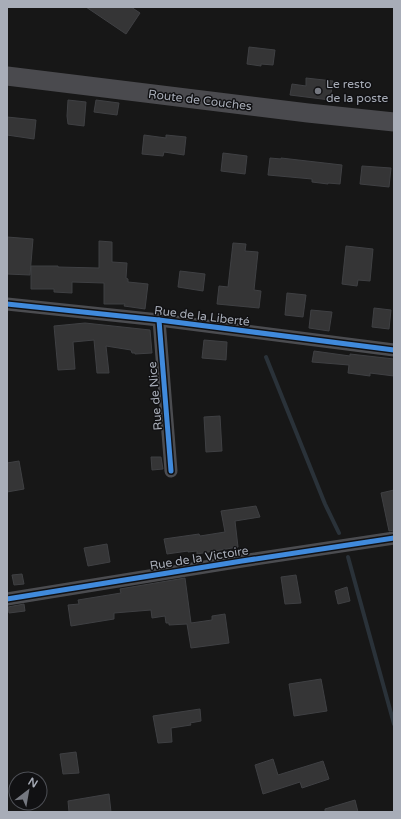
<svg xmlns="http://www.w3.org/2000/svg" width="401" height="819" font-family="'Varela Round',sans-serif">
<rect width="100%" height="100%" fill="#171717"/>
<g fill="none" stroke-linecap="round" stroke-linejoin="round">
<!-- stream -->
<g stroke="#2a3239" stroke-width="4">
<polyline points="266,357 325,504 339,533"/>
<polyline points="348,557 394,724"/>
</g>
</g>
<!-- building -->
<g fill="#353536" stroke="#3f4043">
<polygon points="86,7 131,7 140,13 126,34"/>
<polygon points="249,47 275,50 273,65 261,64 261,66 247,64"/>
<polygon points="306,78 333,81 330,100 290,95 292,84 306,86"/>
<polygon points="68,100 86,102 84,126 68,124 67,116"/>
<polygon points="96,100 119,103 117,115 94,112"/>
<polygon points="7,117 36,120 34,139 7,135"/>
<polygon points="144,135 166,138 166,135 186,137 184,155 164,152 163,156 142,154"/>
<polygon points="223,153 247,156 245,174 221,171"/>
<polygon points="270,158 281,159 281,158 342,165 340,184 328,183 328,184 312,182 312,179 268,175"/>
<polygon points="362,166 391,168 389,187 360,184"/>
<polygon points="7,237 33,239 30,275 7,274"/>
<polygon points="99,241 112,242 112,262 127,263 126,278 128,279 128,282 148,284 145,309 124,306 125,304 104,304 104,283 72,282 72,293 54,292 54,289 31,289 31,266 58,266 58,267 99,268"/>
<polygon points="233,243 246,244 245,251 258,252 254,290 261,291 259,308 217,304 219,286 228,287"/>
<polygon points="346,246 373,249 370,281 358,280 357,286 342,284"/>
<polygon points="180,271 205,274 203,291 178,287"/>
<polygon points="287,293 306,295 303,317 285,315"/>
<polygon points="374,308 391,310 389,329 372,327"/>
<polygon points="311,310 332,312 329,331 309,328"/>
<polygon points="85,323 150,330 152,353 135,354 135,353 132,353 131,350 106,346 109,373 97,373 94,340 73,342 75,369 58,370 54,326"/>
<polygon points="204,340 227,342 226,360 202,358"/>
<polygon points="314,351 350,356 350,354 394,359 394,376 370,373 370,376 348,373 349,365 312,362"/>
<polygon points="220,416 222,451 206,452 204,417"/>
<polygon points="151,457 161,457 163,469 152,470"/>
<polygon points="19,461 24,489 7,492 7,463"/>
<polygon points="394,490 394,530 389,531 381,493"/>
<polygon points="256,506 260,517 235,521 238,547 197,554 197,551 188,552 188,551 167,554 164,539 199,534 200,536 225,532 221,511"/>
<polygon points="107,544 110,562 88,566 84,548"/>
<polygon points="22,574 24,584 14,585 12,575"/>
<polygon points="296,575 301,603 285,604 281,577"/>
<polygon points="185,578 191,623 212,620 212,616 225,614 229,643 191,648 187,624 169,625 169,623 166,623 165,616 152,618 151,610 114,613 114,619 71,626 68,605 79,604 78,600 121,593 120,589"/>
<polygon points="347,587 350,601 338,604 335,591"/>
<polygon points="24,604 25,611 9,613 8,607"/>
<polygon points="321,679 327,711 294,716 289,684"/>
<polygon points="200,709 201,721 190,723 191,725 171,728 172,742 158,743 153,716"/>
<polygon points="76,752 79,773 63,774 60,754"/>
<polygon points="273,759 278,775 323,761 329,779 302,788 300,782 263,794 255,765"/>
<polygon points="109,794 111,812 69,812 68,801"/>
<polygon points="355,800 358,812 325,812 325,809"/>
</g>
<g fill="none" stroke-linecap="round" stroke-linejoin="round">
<!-- minor -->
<g stroke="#4b4c50" stroke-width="13">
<polyline points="7,304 159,320 394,350"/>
<polyline points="159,320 171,471"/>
<polyline points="7,599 242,561 394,538"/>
</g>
<!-- secondary -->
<polyline stroke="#4a4a4e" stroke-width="19" points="7,76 308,113 394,122"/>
<defs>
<g id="cycleway">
<polyline points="7,304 159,320 394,350"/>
<polyline points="159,320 171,471"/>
<polyline points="7,599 242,561 394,538"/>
</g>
</defs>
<!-- cycleway casing -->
<use href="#cycleway" stroke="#111113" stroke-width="8"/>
<!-- cycleway -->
<use href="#cycleway" stroke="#408adc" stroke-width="5"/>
</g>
<!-- markers -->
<circle fill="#757880" stroke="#111113" stroke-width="1.5" cx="318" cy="91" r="4"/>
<g text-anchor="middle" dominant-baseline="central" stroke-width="3" stroke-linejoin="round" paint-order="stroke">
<!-- poi labels -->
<g font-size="12" fill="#a8adb8" stroke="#111113" text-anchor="start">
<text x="326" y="84">Le resto<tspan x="326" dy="14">de la poste</tspan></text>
</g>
<!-- street labels -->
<g font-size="12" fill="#a8adb8" stroke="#111113">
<text transform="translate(200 100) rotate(7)">Route de Couches</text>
<text transform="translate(202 316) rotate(7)">Rue de la Liberté</text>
<text transform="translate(155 396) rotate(-95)">Rue de Nice</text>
<text transform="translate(199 558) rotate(-9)">Rue de la Victoire</text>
</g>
</g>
<!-- border -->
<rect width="401" height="819" fill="none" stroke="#a8adb8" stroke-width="16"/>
<!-- north arrow -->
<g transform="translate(28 791) rotate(31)"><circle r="19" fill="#111113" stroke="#4d4f55"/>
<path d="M0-3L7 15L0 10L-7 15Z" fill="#757880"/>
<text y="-6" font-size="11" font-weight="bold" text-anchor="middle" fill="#a8adb8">N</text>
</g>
</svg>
